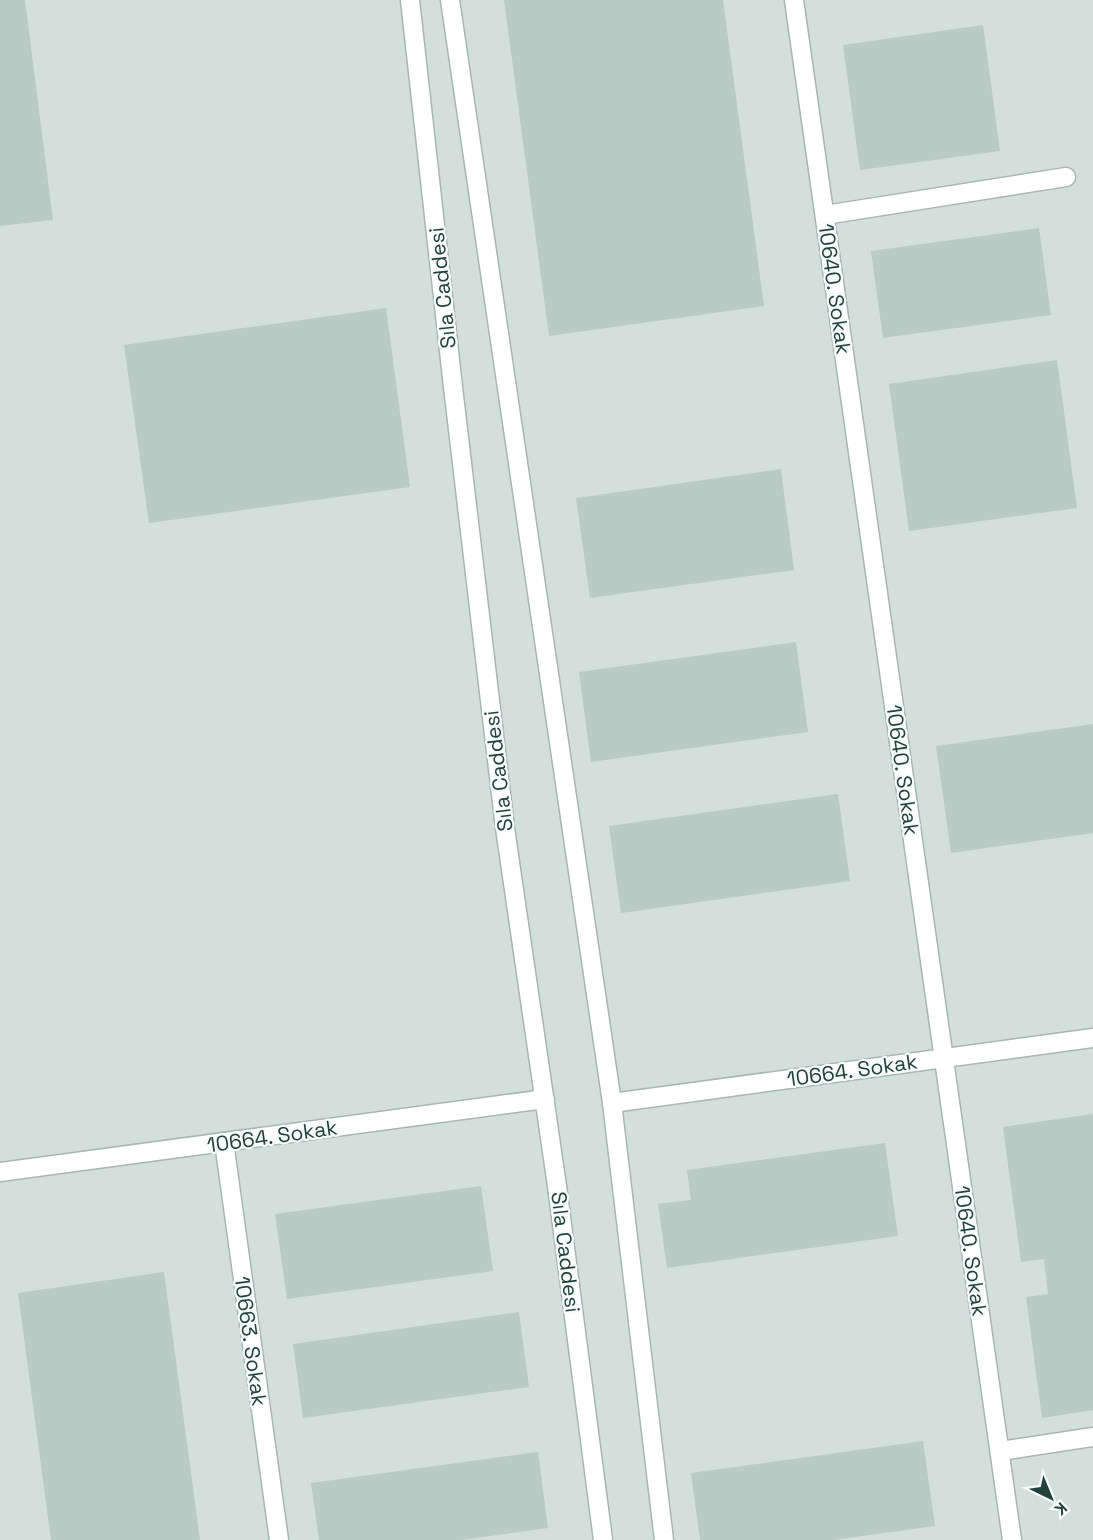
<svg xmlns="http://www.w3.org/2000/svg" width="1093" height="1540" font-family="'Space Grotesk',sans-serif">
<rect width="100%" height="100%" fill="#e5efeb"/>
<!-- built -->
<rect fill="#d3dfda" x="0" y="0" width="1093" height="1540"/>
<!-- building -->
<g fill="#bacac4">
<polygon points="0,0 25,0 53,220 0,226"/>
<polygon points="504,0 723,0 764,306 549,336"/>
<polygon points="983,25 1000,151 860,170 843,45"/>
<polygon points="1039,228 1051,315 883,338 871,251"/>
<polygon points="386,308 410,487 149,523 124,345"/>
<polygon points="1057,360 1077,508 909,531 889,384"/>
<polygon points="781,469 794,570 590,598 576,498"/>
<polygon points="796,642 808,732 591,762 579,672"/>
<polygon points="1093,724 1093,833 951,853 936,746"/>
<polygon points="838,794 850,881 621,913 609,826"/>
<polygon points="1093,1114 1093,1410 1042,1418 1026,1297 1048,1294 1044,1259 1021,1262 1003,1127"/>
<polygon points="885,1143 898,1236 667,1268 658,1204 691,1200 687,1170"/>
<polygon points="481,1186 493,1271 287,1299 275,1214"/>
<polygon points="164,1272 200,1540 51,1540 18,1293"/>
<polygon points="519,1312 529,1387 303,1418 293,1344"/>
<polygon points="923,1441 935,1526 834,1540 700,1540 691,1473"/>
<polygon points="538,1452 548,1528 462,1540 319,1540 311,1483"/>
</g>
<g fill="none" stroke-linecap="round" stroke-linejoin="round">
<defs>
<g id="minor">
<polyline points="410,0 453,387 505,828 557,1186 603,1540"/>
<polyline points="450,0 612,1103 664,1540"/>
<polyline points="794,0 1012,1540"/>
<polyline points="825,215 1066,177"/>
<polyline points="612,1103 1093,1038"/>
<polyline points="224,1142 279,1540"/>
<polyline points="0,1172 545,1099"/>
<polyline points="1000,1451 1093,1437"/>
</g>
</defs>
<!-- minor casing -->
<use href="#minor" stroke="#a7b7b3" stroke-width="21"/>
<!-- minor -->
<use href="#minor" stroke="#fff" stroke-width="18"/>
</g>
<g text-anchor="middle" dominant-baseline="central" stroke-width="4.5" stroke-linejoin="round" paint-order="stroke">
<!-- street labels -->
<g font-size="21" fill="#23413b" stroke="#f6fbf9">
<text transform="translate(442 288) rotate(-96)">Sıla Caddesi</text>
<text transform="translate(835 289) rotate(82)">10640. Sokak</text>
<text transform="translate(903 770) rotate(82)">10640. Sokak</text>
<text transform="translate(498 771) rotate(-97)">Sıla Caddesi</text>
<text transform="translate(852 1070) rotate(-8)">10664. Sokak</text>
<text transform="translate(272 1136) rotate(-8)">10664. Sokak</text>
<text transform="translate(971 1251) rotate(82)">10640. Sokak</text>
<text transform="translate(566 1252) rotate(83)">Sıla Caddesi</text>
<text transform="translate(251 1341) rotate(82)">10663. Sokak</text>
</g>
</g>
<!-- north arrow -->
<g transform="translate(1051 1498) rotate(137)" stroke="#f6fbf9" stroke-width="4.5" paint-order="stroke">
<path d="M0-4.5L10 22L0 15L-10 22Z" fill="#23413b"/>
<text y="-9" font-size="16" font-weight="bold" text-anchor="middle" fill="#23413b">K</text>
</g>
</svg>
